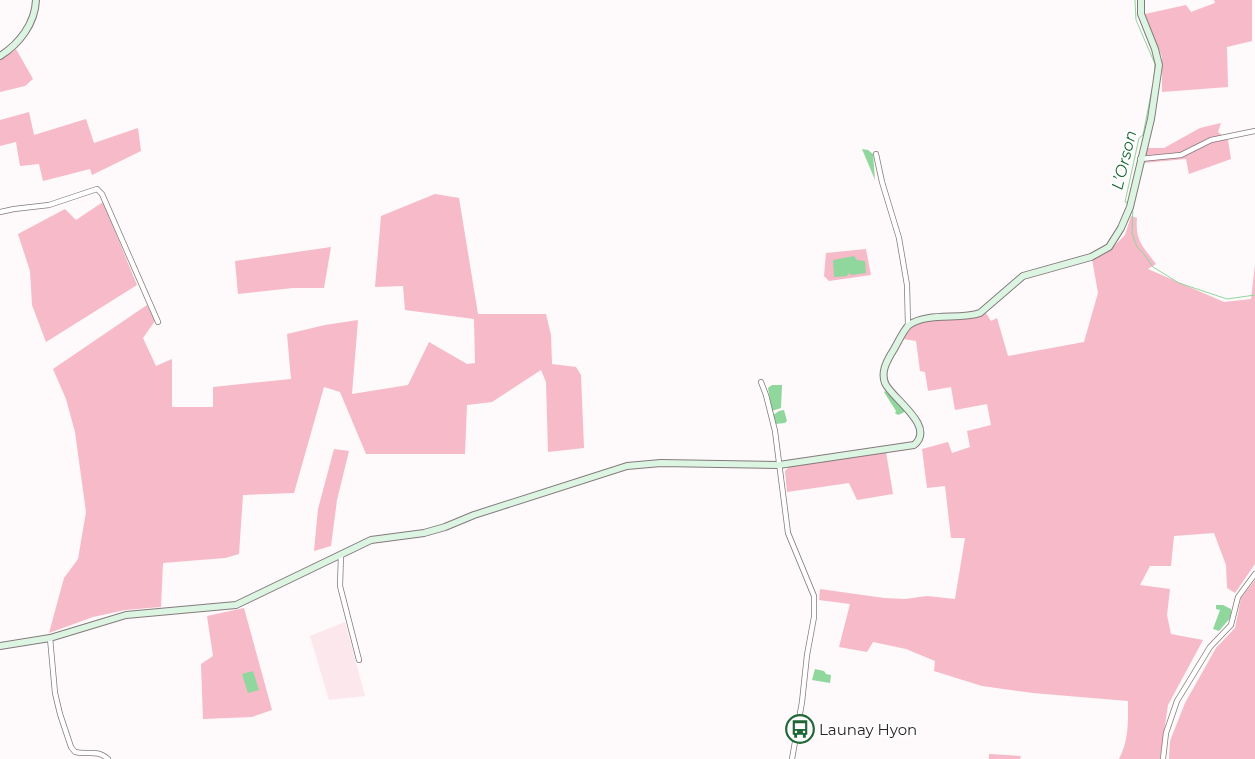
<svg xmlns="http://www.w3.org/2000/svg" width="1255" height="759" font-family="Montserrat,sans-serif">
<rect width="100%" height="100%" fill="#fef9fa"/>
<!-- built -->
<polygon fill="#fce7ec" points="345,622 365,696 329,700 310,636"/>
<!-- green -->
<g fill="#f6bac9">
<polygon points="1214,0 1252,0 1252,41 1227,47 1228,87 1162,92 1162,57 1145,14 1186,5 1191,12 1215,3"/>
<polygon points="16,49 33,79 25,86 0,92 0,60"/>
<polygon points="29,112 34,135 86,119 94,143 138,128 141,151 92,175 90,169 43,181 39,164 20,166 16,142 0,146 0,120"/>
<polygon points="1221,123 1218,132 1228,140 1231,159 1189,174 1186,159 1143,163 1148,148 1164,148 1200,128"/>
<polygon points="435,194 459,198 478,314 546,314 551,335 552,364 576,367 581,375 584,448 548,452 546,382 541,370 492,402 467,405 465,454 366,454 340,392 324,387 294,493 243,495 239,554 225,558 163,563 161,607 125,610 93,617 49,633 64,578 78,559 86,512 75,432 66,399 53,369 147,305 155,321 143,338 156,366 172,359 172,407 213,407 213,387 291,379 287,334 325,325 358,320 352,394 408,385 429,342 467,364 475,363 474,319 405,310 403,286 375,287 381,216"/>
<polygon points="103,202 137,285 46,342 32,305 30,271 18,234 65,209 76,220"/>
<path d="M1131,216l6,2c-2,24 6,28 19,46l-8,5 76,33 27,-3 4,-34v299l-20,29 -8,-5 -1,-23 -12,-32 -40,3 -3,30h-21l-10,19 30,4 -3,26 4,19 32,6 -35,65 -8,54h-41c10,-19 9,-37 9,-58l-95,-8 -51,-7 -48,-15 1,-10 -29,-12 -33,-7 -6,10 -28,-5 11,-43 -31,-4 1,-11 64,9 21,1 22,-3 28,3 10,-61h-14l-6,-52 -18,2 -5,-39 26,-7 4,11 18,-6 -3,-16 24,-6 -4,-21 -32,6 -4,-23 -23,4 -3,-19 -5,-1 -4,-30 -13,-2 8,-11 14,-7 47,-4 14,-4 5,8 6,-3 11,38 76,-14 14,-49 -6,-34 22,-13 11,-11z"/>
<polygon points="331,247 324,288 293,288 238,294 235,261"/>
<polygon points="866,249 871,275 829,281 824,276 826,253"/>
<polygon points="334,449 349,451 337,500 331,546 314,551 318,509"/>
<polygon points="886,452 893,494 857,500 849,483 787,492 785,471 790,466"/>
<polygon points="1255,580 1255,759 1169,759 1170,741 1185,703 1216,648 1235,628 1241,598"/>
<polygon points="244,608 272,710 252,717 203,719 201,664 213,656 207,616"/>
<polygon points="989,754 1021,756 1020,759 989,759"/>
</g>
<!-- water -->
<g fill="#8fd79d">
<polygon points="862,149 868,150 873,154 875,180"/>
<polygon points="854,256 857,260 865,261 866,273 851,275 849,273 847,276 834,277 833,260"/>
<polygon points="772,385 782,385 781,408 772,411 768,388"/>
<polygon points="885,391 903,407 905,410 903,413 898,415 895,413 896,411 884,392"/>
<polygon points="784,410 787,421 785,423 775,424 773,415 779,411"/>
<polygon points="1216,605 1223,605 1231,609 1231,617 1219,631 1213,629 1220,610 1216,609"/>
<polygon points="815,669 824,671 826,674 831,675 830,683 812,680"/>
<polygon points="253,671 259,690 248,693 242,674"/>
</g>
<g fill="none" stroke-linecap="round" stroke-linejoin="round">
<!-- stream -->
<g stroke="#8fd79d" stroke-width="1">
<polyline points="1135,0 1136,20 1155,64 1154,80"/>
<polyline points="1129,203 1125,202 1139,138 1143,135 1152,89"/>
<polyline points="1133,204 1132,233 1137,247 1143,253 1153,267 1179,283 1227,299 1255,295"/>
</g>
<defs>
<g id="street">
<polyline points="876,154 882,182 899,238 907,285 908,326"/>
<polyline points="1140,159 1181,155 1211,140 1255,131"/>
<polyline points="0,212 14,209 49,205 97,189 102,194 158,322"/>
<polyline points="761,382 766,395 775,431 788,533 814,596 814,617 807,655 802,702 792,759"/>
<polyline points="341,555 340,586 359,660"/>
<path d="M50,638l5,55 5,21 11,33 4,5c13,3 22,-3 33,7"/>
<polyline points="1163,759 1166,733 1177,701 1210,647 1231,625 1238,597 1255,574"/>
</g>
<g id="secondary">
<path d="M0,56c19,-12 35,-32 36,-56"/>
<path d="M0,646l50,-8 76,-23 110,-10 135,-65 53,-7 21,-6 29,-12 153,-49 34,-3 118,2 135,-20c23,-19 -23,-47 -29,-62 -4,-11 1,-20 6,-29 5,-7 12,-24 18,-29 18,-13 51,-5 71,-12l43,-37 68,-19 18,-10 12,-19 9,-21 21,-88 8,-54 -4,-16 -14,-35v-14"/>
</g>
</defs>
<!-- street casing -->
<use href="#street" stroke="#847a7c" stroke-width="6"/>
<!-- secondary casing -->
<use href="#secondary" stroke="#847a7c" stroke-width="8"/>
<!-- street -->
<use href="#street" stroke="#fff" stroke-width="4.5"/>
<!-- secondary -->
<use href="#secondary" stroke="#dcf5e2" stroke-width="6"/>
</g>
<!-- icons -->
<defs>
<symbol id="bus-ring" viewBox="-11 -11 22 22"><circle r="9.5" fill="#fff" stroke="#206835" stroke-width="1.5"/><path d="M-5-6H5V4H4V6H2V4H-2V6H-4V4H-5ZM-3.5-4V0h7V-4ZM-3.5 1.2v1.5H-2V1.2ZM2 1.2v1.5H3.5V1.2Z" fill="#206835"/></symbol>
</defs>
<g fill-rule="evenodd">
<use href="#bus-ring" x="784" y="713" width="32" height="32"/>
</g>
<g text-anchor="middle" dominant-baseline="central" stroke-width="4" stroke-linejoin="round" paint-order="stroke">
<!-- poi labels -->
<g font-size="15" fill="#282324" stroke="#fff" text-anchor="start">
<text x="819" y="729">Launay Hyon</text>
</g>
<!-- water labels -->
<g font-size="16" font-style="italic" fill="#1b6833" stroke="#fff">
<text transform="translate(1124 160) rotate(-76)">L’Orson</text>
</g>
</g>
</svg>
